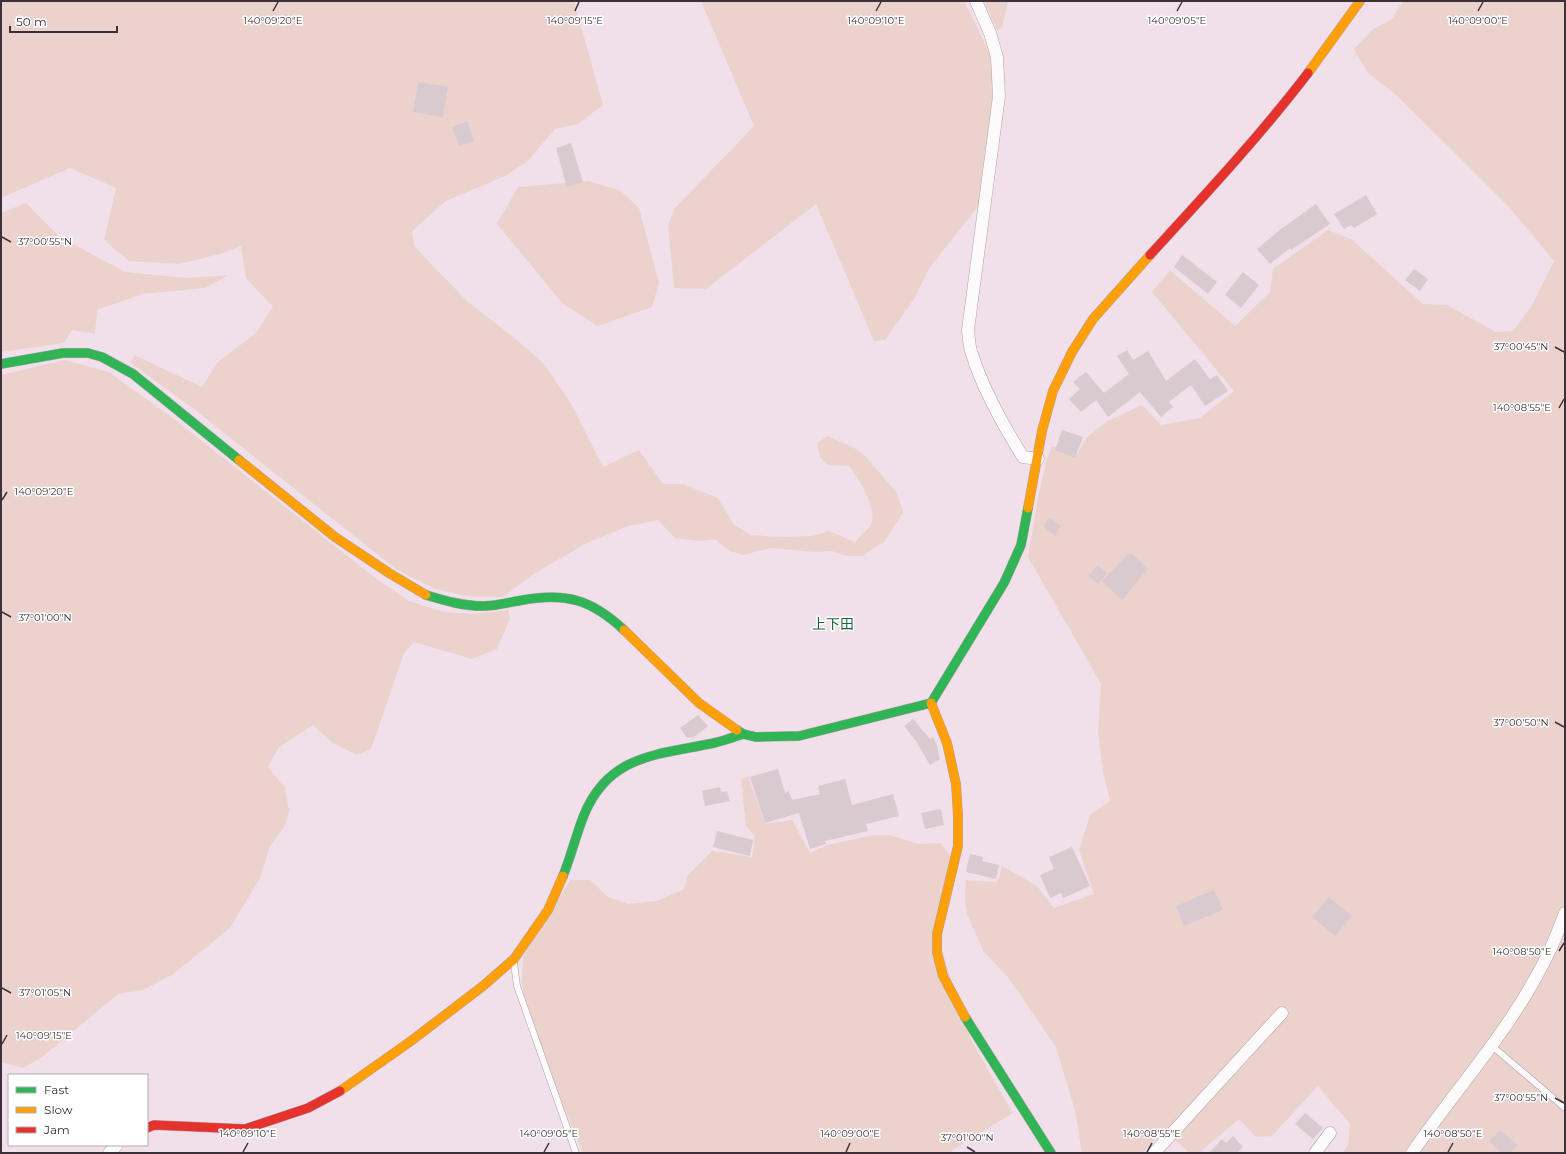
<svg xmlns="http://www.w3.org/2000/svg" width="1566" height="1154" font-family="Montserrat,'Noto Sans JP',sans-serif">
<rect width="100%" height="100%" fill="#f1dfea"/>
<!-- green -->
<g fill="#ecd2cd">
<path d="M1,1h573l29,104 -25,19 -23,5 -27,32 -23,15 -59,25 -34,30 2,15 54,56 49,38 28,25 27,40 31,62 36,-17 24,34h20l35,14 16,27 18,10 28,2 32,-1 17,-5 26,11c4,-5 11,-10 15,-16 10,-14 -12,-48 -21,-60l-22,-1 -7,-8 -3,-14 11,-7 28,13 10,8 31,36 6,19 -19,30 -22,14h-16l-14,-5 -17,1 -44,-4 -28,7 -13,-4 -15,-12 -15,2 -25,-3 -17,-18 -30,6 -41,17 -55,32 -29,22h-32l-36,-8 -39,-20 -201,-159 -64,-47 3,-8 68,32 16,-25 38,-29 17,-26 -27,-29 -5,-32 -21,8 -41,10 -50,-3 -25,-21 12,-52 -46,-20 -69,30z"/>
<polygon points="701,1 964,1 992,58 992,102 980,204 930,267 914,299 885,340 874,341 816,204 706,289 674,288 668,225 675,208 754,126"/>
<polygon points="984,1 1008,1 1002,28 997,30"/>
<polygon points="1403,1 1565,1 1565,1153 1343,1153 1348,1145 1350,1124 1318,1086 1272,1136 1256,1137 1239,1119 1199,1153 1190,1153 1163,1130 1143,1153 1082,1153 1075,1110 1056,1047 1007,976 984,952 967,914 965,898 966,880 996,882 999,878 1002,866 1037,886 1054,908 1094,894 1079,850 1090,815 1110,801 1103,772 1098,732 1101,684 1028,557 1038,498 1046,462 1052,446 1077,455 1086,438 1106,422 1142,405 1161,425 1200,418 1234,391 1152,292 1170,270 1235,326 1270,292 1273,269 1328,230 1351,239 1423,304 1447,305 1496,332 1513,331 1531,307 1554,261 1509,207 1450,148 1395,94 1367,72 1354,49 1373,29 1392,19"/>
<polygon points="589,181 621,191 639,208 659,283 652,307 598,326 563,304 497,224 518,187"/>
<polygon points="26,203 60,237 125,272 188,278 229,275 205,288 142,294 97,310 95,334 72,330 64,343 1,352 1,213"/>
<polygon points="65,360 109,372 174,419 374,577 409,601 444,612 473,614 508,610 510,619 497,649 472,659 414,642 404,653 371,749 357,755 333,743 313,725 278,748 268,767 285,788 289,811 285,826 270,846 260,878 230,928 172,975 143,990 118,994 42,1057 23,1068 1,1062 1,375"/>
<polygon points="748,776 765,824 792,820 810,853 827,845 869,836 889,835 919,844 940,843 951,856 934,926 971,1040 1013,1113 951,1151 952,1153 583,1153 552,1079 524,997 522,981 523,957 570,880 590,880 608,897 628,904 657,901 684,889 688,875 712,851 752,857 755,836 746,826 741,780"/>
</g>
<!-- building -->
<g fill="#d9cacf">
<polygon points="418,82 448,87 443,117 413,112"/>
<polygon points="467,121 474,141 459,146 452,127"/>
<polygon points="571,143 583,182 567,187 556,148"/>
<polygon points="1366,195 1377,214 1354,228 1351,225 1344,229 1334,214"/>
<polygon points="1316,204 1330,224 1291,250 1290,248 1270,264 1257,249 1281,229"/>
<polygon points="1182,255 1217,282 1208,294 1174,267"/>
<polygon points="1414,269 1428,279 1420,291 1405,280"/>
<polygon points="1243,272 1259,285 1241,308 1225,295"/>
<polygon points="1127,350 1133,360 1148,351 1166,381 1195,359 1210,379 1217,375 1228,391 1205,406 1191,385 1169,402 1173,407 1161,417 1140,392 1108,417 1096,400 1081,412 1069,399 1080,389 1073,382 1086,372 1104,393 1129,374 1117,356"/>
<polygon points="1062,430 1083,437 1075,458 1055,450"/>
<polygon points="1049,517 1061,526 1055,535 1043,526"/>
<polygon points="1130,552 1148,569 1122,600 1102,581"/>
<polygon points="1098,565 1107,573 1098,584 1088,576"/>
<polygon points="698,715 708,726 694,737 687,738 680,728"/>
<polygon points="913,719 930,739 933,737 937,746 940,759 930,765 916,741 904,726"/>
<polygon points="778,769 785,793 789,791 792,800 820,794 818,786 845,779 852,805 893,794 899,816 866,824 868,831 825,841 826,844 810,849 799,813 765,823 750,777"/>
<polygon points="720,787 721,792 727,791 730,801 705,806 702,791"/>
<polygon points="941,809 944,825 925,829 921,813"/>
<polygon points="717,831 753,840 750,856 713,847"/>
<polygon points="1072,847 1090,886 1063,898 1061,893 1050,898 1040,875 1054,869 1049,857"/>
<polygon points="970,854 983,857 982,861 999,865 996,879 966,872"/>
<polygon points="1214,890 1223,910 1184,926 1176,906"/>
<polygon points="1329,897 1352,916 1335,936 1312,917"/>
<polygon points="1305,1113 1323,1128 1313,1139 1295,1124"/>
<polygon points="1500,1130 1518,1145 1510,1153 1502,1153 1489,1142"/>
<polygon points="1233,1136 1243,1147 1237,1153 1209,1153 1222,1139 1226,1143"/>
</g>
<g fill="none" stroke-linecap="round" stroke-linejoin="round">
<defs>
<g id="lane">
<polyline points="514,963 517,986 576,1153"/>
<polyline points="1492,1046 1565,1108"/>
</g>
<g id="street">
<path d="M976,1l14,32 7,24 2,39 -31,234c1,8 1,17 4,24 11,36 31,71 51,103l15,2"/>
<polyline points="109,1153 117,1145"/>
<polyline points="1154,1153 1282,1013"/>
<polyline points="1315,1153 1330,1133"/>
<path d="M1412,1153c46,-67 102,-127 137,-201 6,-12 11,-26 16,-39"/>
</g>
<g id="fast">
<polyline points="1,364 63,353 88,353 102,357 133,374 239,460"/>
<path d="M426,595c20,6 37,11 57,11 13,0 27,-4 40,-6 43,-8 69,0 101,30"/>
<polyline points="737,730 743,734 756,737 799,736 931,703 1004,583 1021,545 1028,508"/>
<path d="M563,876c8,-20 13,-41 21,-61 25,-61 74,-60 130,-72 10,-2 20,-6 29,-9"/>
<polyline points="965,1017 1051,1153"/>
</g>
<g id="slow">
<polyline points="1308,73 1360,1"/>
<polyline points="239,460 335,537 389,573 426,595"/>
<polyline points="1028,508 1042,431 1053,391 1072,352 1093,319 1150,255"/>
<polyline points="624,630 699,703 737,730"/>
<polyline points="931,703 947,743 956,784 958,816 958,846 937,934 937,952 943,976 965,1017"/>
<polyline points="340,1091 411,1041 483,986 514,959 548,910 563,876"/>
</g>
<g id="jam">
<path d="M1150,255c54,-59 109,-118 158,-182"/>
<polyline points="147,1128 154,1125 245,1129 308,1108 340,1091"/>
</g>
</defs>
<!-- lane casing -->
<use href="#lane" stroke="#b1a3ab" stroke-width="7"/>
<!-- street casing -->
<use href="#street" stroke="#b1a3ab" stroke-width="13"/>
<!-- fast casing -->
<use href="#fast" stroke="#b1a3ab" stroke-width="10"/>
<!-- slow casing -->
<use href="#slow" stroke="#b1a3ab" stroke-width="10"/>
<!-- jam casing -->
<use href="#jam" stroke="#b1a3ab" stroke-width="10"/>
<!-- lane -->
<use href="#lane" stroke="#fdfafc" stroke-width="6"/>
<!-- street -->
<use href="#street" stroke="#fdfafc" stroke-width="12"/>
<!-- fast -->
<use href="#fast" stroke="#30b455" stroke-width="9"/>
<!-- slow -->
<use href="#slow" stroke="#ff9f0a" stroke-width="9"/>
<!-- jam -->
<use href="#jam" stroke="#e5322d" stroke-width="9"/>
</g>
<!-- ticks -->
<path fill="none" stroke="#3d3139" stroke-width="1.5" d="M273,11l5,-9M575,11l4,-9M876,11l5,-9M1177,11l5,-9M1478,11l5,-9M2,237l9,5M1555,347l9,5M1559,408l5,-9M2,500l5,-8M2,612l9,5M1555,722l9,5M1559,951l5,-8M2,988l9,5M2,1044l5,-9M1555,1098l9,5M967,1147l8,5M243,1152l5,-9M544,1152l5,-9M846,1152l4,-9M1147,1152l5,-9M1448,1152l5,-9"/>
<g text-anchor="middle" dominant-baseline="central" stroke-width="3" stroke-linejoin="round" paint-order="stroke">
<!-- neighbourhood labels -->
<g font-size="14" fill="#1b653b" stroke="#fff">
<text x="833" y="624">上下田</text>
</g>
</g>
<g font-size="10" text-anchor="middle" fill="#3d3139" stroke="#fff" stroke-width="3" stroke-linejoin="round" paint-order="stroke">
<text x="273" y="24">140°09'20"E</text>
<text x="575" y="24">140°09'15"E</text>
<text x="876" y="24">140°09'10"E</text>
<text x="1177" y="24">140°09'05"E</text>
<text x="1478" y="24">140°09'00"E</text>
<text x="45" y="245">37°00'55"N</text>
<text x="1521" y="350">37°00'45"N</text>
<text x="1522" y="411">140°08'55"E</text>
<text x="44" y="495">140°09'20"E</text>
<text x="45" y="621">37°01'00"N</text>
<text x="1521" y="726">37°00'50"N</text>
<text x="1522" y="955">140°08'50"E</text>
<text x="45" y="996">37°01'05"N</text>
<text x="44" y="1039">140°09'15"E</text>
<text x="1521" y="1101">37°00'55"N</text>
<text x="248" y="1137">140°09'10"E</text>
<text x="549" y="1137">140°09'05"E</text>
<text x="850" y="1137">140°09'00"E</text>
<text x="1152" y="1137">140°08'55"E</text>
<text x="1453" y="1137">140°08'50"E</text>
<text x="967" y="1141">37°01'00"N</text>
</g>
<!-- border -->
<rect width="1566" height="1154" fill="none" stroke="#3d3139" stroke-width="4"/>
<!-- legend -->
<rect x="8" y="1074" width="140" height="72" fill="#ffffff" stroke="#b1adb0"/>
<rect x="16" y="1087" width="20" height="6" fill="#30b455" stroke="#b1adb0"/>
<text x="44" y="1094" font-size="12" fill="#3d3139">Fast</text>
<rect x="16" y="1107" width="20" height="6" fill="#ff9f0a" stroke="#b1adb0"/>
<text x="44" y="1114" font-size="12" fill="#3d3139">Slow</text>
<rect x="16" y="1127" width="20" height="6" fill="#e5322d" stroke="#b1adb0"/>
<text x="44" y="1134" font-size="12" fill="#3d3139">Jam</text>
<!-- scale -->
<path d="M10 26v6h107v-6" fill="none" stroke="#3d3139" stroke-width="2"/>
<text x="16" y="26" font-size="12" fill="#3d3139" stroke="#ffffff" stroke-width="3" paint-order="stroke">50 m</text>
</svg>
